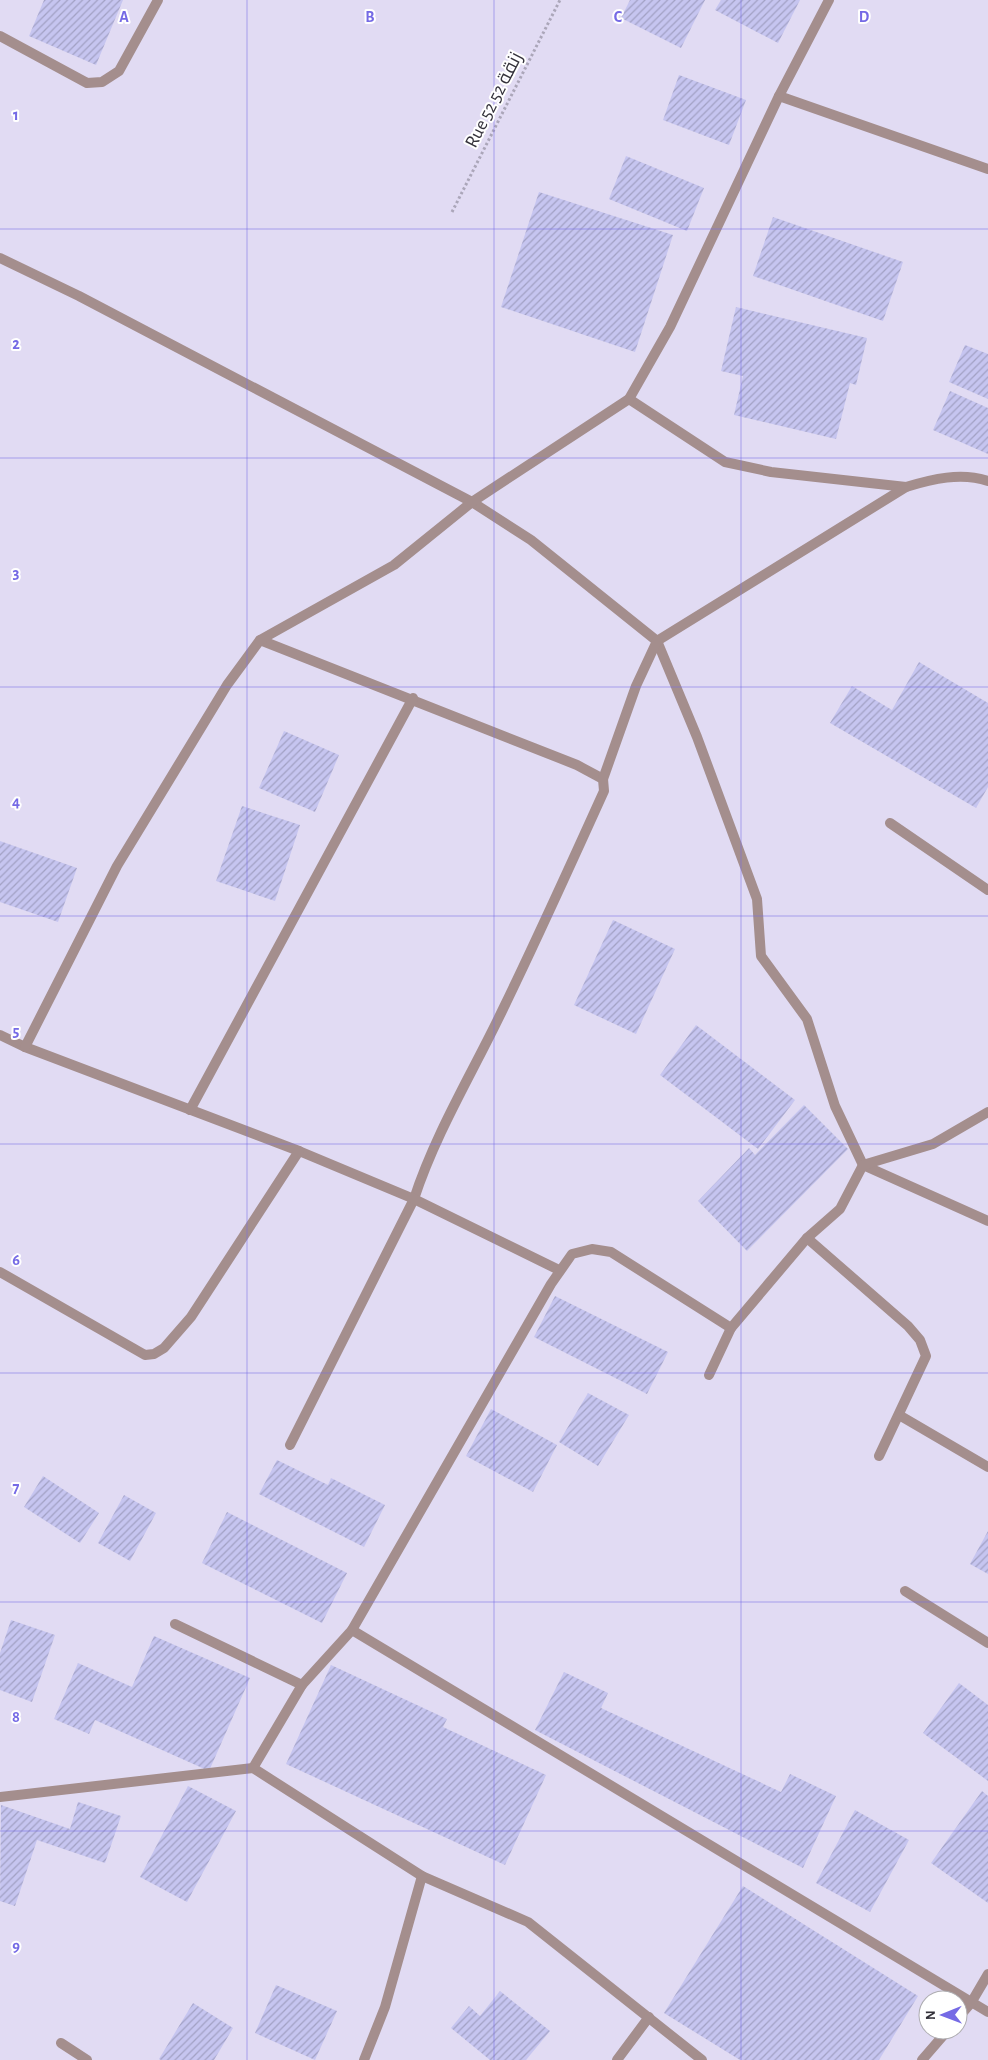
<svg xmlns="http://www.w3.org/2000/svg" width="988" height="2060" font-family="'Alegreya Sans',Cairo,sans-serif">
<defs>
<pattern id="building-hatch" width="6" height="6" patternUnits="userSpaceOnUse" patternTransform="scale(1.25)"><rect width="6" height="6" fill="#c6c5f0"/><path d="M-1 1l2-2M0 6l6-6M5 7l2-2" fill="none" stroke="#a2a1c4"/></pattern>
</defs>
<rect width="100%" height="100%" fill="#e1dbf3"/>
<!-- building -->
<g fill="url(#building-hatch)">
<polygon points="44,0 123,0 96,65 29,36"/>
<polygon points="630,0 705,0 681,48 621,18"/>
<polygon points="721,0 800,0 778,43 715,10"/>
<polygon points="679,75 746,100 729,145 663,120"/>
<polygon points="626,156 704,188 687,231 609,199"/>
<polygon points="539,192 673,235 635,352 501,307"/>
<polygon points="773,217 903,262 883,321 753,276"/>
<polygon points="736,307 867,338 856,385 850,383 836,439 734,415 743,376 721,371"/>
<polygon points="965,345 988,354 988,399 949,382"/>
<polygon points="950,391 988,408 988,454 933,430"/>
<polygon points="919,662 988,703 988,787 976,808 830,723 852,686 892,710"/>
<polygon points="284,731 339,755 315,812 259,788"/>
<polygon points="242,806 300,825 275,901 216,881"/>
<polygon points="0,841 77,868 58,922 0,902"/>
<polygon points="613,920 675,949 636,1034 574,1005"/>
<polygon points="696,1025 795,1100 758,1149 660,1075"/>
<polygon points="804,1105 848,1149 747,1251 698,1201 749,1148 755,1155"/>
<polygon points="555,1296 668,1352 647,1394 534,1337"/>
<polygon points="588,1393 629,1415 598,1466 559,1442"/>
<polygon points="491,1409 557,1445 533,1492 466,1456"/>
<polygon points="277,1460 328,1485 331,1478 385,1505 364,1547 259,1494"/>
<polygon points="43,1476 99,1513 80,1543 24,1507"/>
<polygon points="124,1495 156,1513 130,1561 98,1543"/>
<polygon points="227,1512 347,1573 322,1623 202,1563"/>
<polygon points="988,1531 988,1574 970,1564"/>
<polygon points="11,1620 55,1635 32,1702 0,1690 0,1653"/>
<polygon points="154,1636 250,1678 209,1771 95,1720 89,1734 54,1719 78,1663 132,1687"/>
<polygon points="331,1665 447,1719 443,1727 546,1775 505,1865 286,1764"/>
<polygon points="564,1672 608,1693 601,1708 781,1792 790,1774 836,1796 803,1868 535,1730"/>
<polygon points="959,1683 988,1705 988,1781 923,1733"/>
<polygon points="188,1786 236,1811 187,1902 140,1877"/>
<polygon points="982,1791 988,1796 988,1903 931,1863"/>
<polygon points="78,1802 121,1816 105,1863 37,1840 15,1906 0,1901 1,1805 70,1829"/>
<polygon points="855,1810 909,1840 870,1912 816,1883"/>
<polygon points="743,1886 918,1996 879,2060 740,2060 664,2013"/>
<polygon points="276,1985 337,2011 315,2060 255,2033"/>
<polygon points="500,1991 550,2031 526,2060 490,2060 451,2028 469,2006 480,2016"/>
<polygon points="193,2003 233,2028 214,2060 161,2060 159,2059"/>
</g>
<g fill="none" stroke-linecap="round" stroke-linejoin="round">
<!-- path -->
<polyline stroke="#aba6b9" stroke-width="3" stroke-dasharray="2.5 2.5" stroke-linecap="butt" points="452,212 560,0"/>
<!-- service -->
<polyline stroke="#a48e8d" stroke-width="10" points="0,258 79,296 472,502"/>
<!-- minor -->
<g stroke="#a48e8d" stroke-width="10">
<polyline points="0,36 87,83 102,82 119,71 158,0"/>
<polyline points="779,96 988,169"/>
<polyline points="629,399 725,462 771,472 906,487"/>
<polyline points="472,502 531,540 657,641 697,737 757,899 761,956 807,1019 835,1106 863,1165 988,1221"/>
<path d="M260,640l317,125 26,14 1,12c-33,73 -66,146 -101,218 -30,63 -67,123 -89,190l-124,246"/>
<path d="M603,779l33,-93 21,-45 249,-154c26,-8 55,-15 82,-6"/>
<polyline points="890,823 988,890"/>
<polyline points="0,1035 25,1047 299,1151 414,1199 559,1270"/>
<polyline points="25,1047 117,866 227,685 260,640 394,565 472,502 629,399 670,327 779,96 829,0"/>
<polyline points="190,1110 413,698"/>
<polyline points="807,1238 908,1326 920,1340 926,1356 879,1456"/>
<polyline points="0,1272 145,1355 154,1354 164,1348 191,1317 299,1151"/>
<polyline points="709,1375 731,1328"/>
<polyline points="899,1415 988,1467"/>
<polyline points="905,1591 988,1643"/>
<polyline points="175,1624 302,1685"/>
<polyline points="352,1630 988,2012"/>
<polyline points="253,1768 302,1685 352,1630 551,1284 572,1254 592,1249 611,1252 731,1328 807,1238 840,1209 863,1165 933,1144 988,1112"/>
<polyline points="0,1797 253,1768 422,1876 528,1922 702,2060"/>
<polyline points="958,2018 971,2003 988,1974"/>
<polyline points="61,2043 87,2060"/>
<polyline points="364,2060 385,2007 422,1876"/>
<polyline points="617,2060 649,2017"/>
<polyline points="922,2060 948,2030"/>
</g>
</g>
<!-- grid -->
<path fill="none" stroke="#756ae5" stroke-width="1" stroke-opacity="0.55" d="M247,0v2060M494,0v2060M741,0v2060M0,229h988M0,458h988M0,687h988M0,916h988M0,1144h988M0,1373h988M0,1602h988M0,1831h988"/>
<g text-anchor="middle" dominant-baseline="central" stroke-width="4" stroke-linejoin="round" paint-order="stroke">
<!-- street labels -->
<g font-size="19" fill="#34323b" stroke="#fff">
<text transform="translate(494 100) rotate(-63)">Rue 52 زنقة 52</text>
</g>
</g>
<g font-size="16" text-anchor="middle" font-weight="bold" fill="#756ae5" stroke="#fff" stroke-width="4" stroke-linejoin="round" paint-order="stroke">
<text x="124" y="22">A</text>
<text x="370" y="22">B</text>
<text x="618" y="22">C</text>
<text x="864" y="22">D</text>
<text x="16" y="120">1</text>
<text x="16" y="349">2</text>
<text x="16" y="578">3</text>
<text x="16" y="807">4</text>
<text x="16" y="1036">5</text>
<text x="16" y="1265">6</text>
<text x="16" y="1493">7</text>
<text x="16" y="1722">8</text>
<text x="16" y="1951">9</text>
</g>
<!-- north arrow -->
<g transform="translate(943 2015) rotate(269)"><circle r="24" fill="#ffffff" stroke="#aeadb1"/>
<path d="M0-4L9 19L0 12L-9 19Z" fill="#756ae5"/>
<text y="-8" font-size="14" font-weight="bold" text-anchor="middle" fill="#34323b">N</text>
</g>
</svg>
